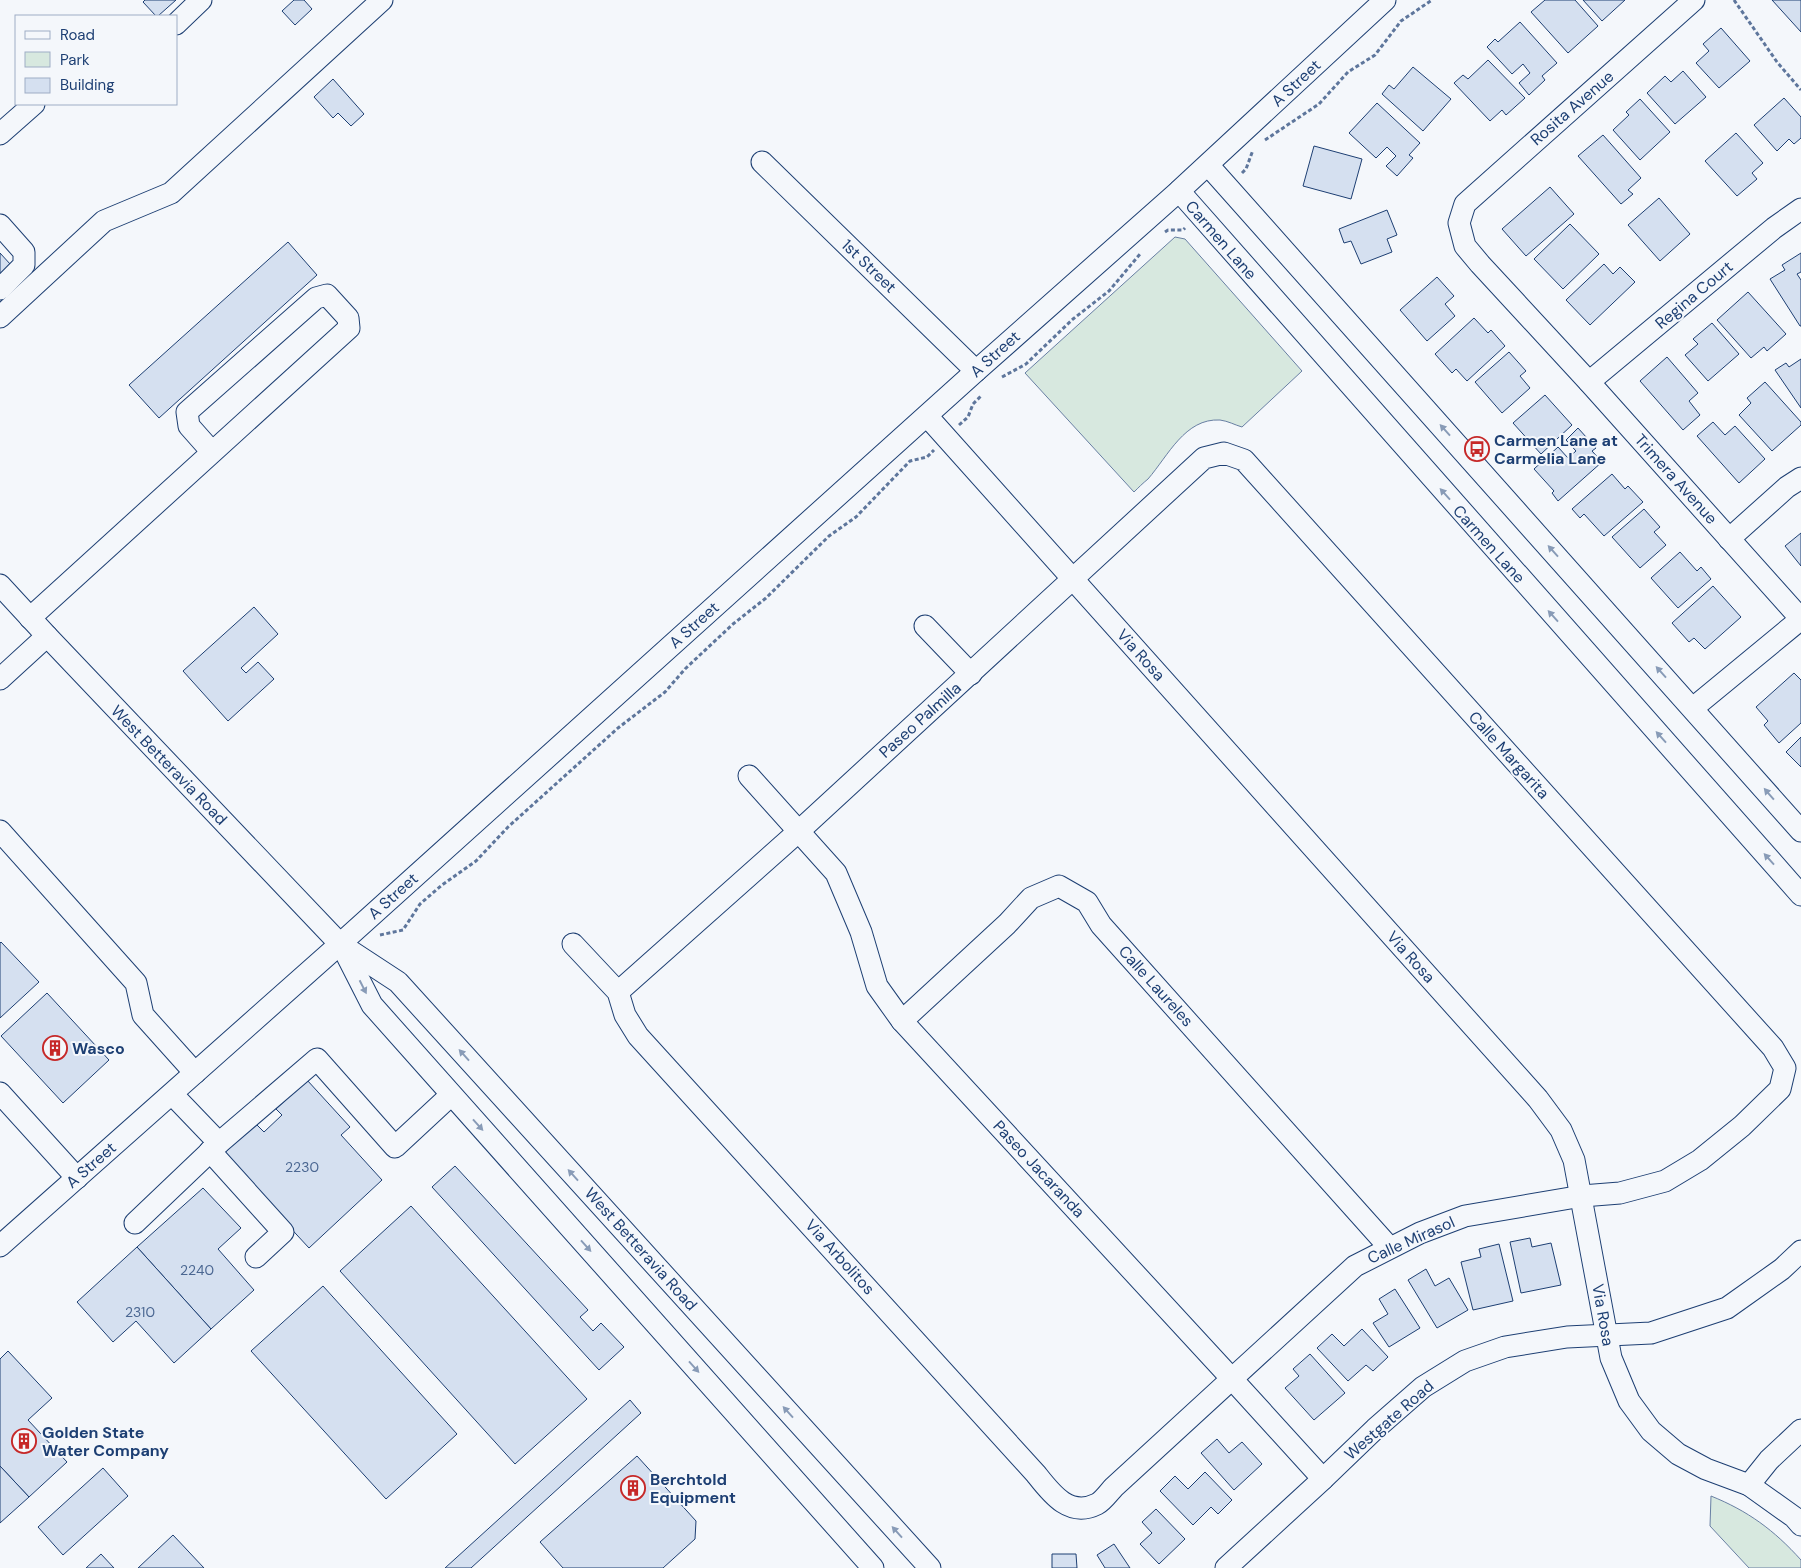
<svg xmlns="http://www.w3.org/2000/svg" width="1801" height="1568" font-family="'DM Sans',sans-serif">
<rect width="100%" height="100%" fill="#f4f7fb"/>
<!-- green -->
<g fill="#d7e8df" stroke="#687fa3">
<path d="M1175,237l10,2 117,132 -60,56c-7,-2 -14,-6 -22,-7 -35,-2 -52,36 -72,59 -5,4 -10,9 -14,13l-109,-119z"/>
<path d="M1711,1496c37,15 63,34 90,64v8h-52l-39,-42z"/>
</g>
<!-- building -->
<g fill="#d5e0f0" stroke="#1d3f73">
<polygon points="145,0 176,0 158,16 156,16 143,2"/>
<polygon points="294,0 304,0 312,9 295,25 282,11"/>
<polygon points="1545,0 1575,0 1598,26 1568,53 1531,12"/>
<polygon points="1583,0 1625,0 1602,21"/>
<polygon points="1772,0 1801,0 1801,32"/>
<polygon points="1520,22 1557,63 1542,76 1545,80 1529,95 1519,83 1530,73 1523,64 1512,74 1487,47 1495,39 1498,42"/>
<polygon points="1721,28 1750,61 1719,88 1696,63 1709,51 1703,44"/>
<polygon points="1488,60 1525,98 1506,115 1502,110 1490,121 1454,83 1463,75 1468,79"/>
<polygon points="1413,67 1451,99 1423,131 1382,94 1389,85 1394,89"/>
<polygon points="1683,71 1706,97 1675,124 1647,93 1665,76 1671,82"/>
<polygon points="333,79 364,114 351,126 338,113 333,118 314,97"/>
<polygon points="1784,98 1801,117 1801,138 1794,144 1789,139 1777,151 1754,125"/>
<polygon points="1640,99 1670,132 1640,160 1613,130 1629,115 1626,112"/>
<polygon points="1377,103 1420,143 1409,155 1413,158 1397,176 1386,166 1396,156 1387,147 1376,158 1349,133"/>
<polygon points="1736,133 1763,163 1752,173 1757,179 1737,196 1705,161"/>
<polygon points="1603,135 1641,178 1628,190 1633,194 1621,204 1578,156"/>
<polygon points="1314,146 1362,159 1351,199 1303,186"/>
<polygon points="1550,187 1574,214 1526,256 1502,229"/>
<polygon points="1659,198 1690,234 1660,261 1628,225"/>
<polygon points="1387,210 1397,235 1387,239 1392,252 1361,264 1351,241 1344,243 1339,229"/>
<polygon points="1570,224 1599,254 1563,289 1534,259"/>
<polygon points="288,242 317,275 159,418 129,385"/>
<polygon points="0,253 11,265 0,275"/>
<polygon points="1801,253 1801,272 1797,274 1801,280 1801,326 1800,326 1770,279 1785,270 1782,265"/>
<polygon points="1604,264 1613,274 1620,267 1635,282 1590,325 1566,300"/>
<polygon points="1437,277 1454,296 1445,304 1455,316 1427,341 1400,310"/>
<polygon points="1748,292 1786,334 1767,351 1764,347 1751,358 1717,320"/>
<polygon points="1474,318 1488,333 1491,330 1505,346 1467,381 1456,369 1452,373 1435,354"/>
<polygon points="1712,323 1739,354 1708,381 1685,355 1698,344 1693,339"/>
<polygon points="1509,352 1526,371 1520,376 1530,388 1502,413 1475,382"/>
<polygon points="1667,357 1698,393 1689,401 1700,415 1683,430 1640,381"/>
<polygon points="1801,359 1801,408 1775,370 1786,363 1789,367"/>
<polygon points="1765,382 1801,422 1801,425 1772,451 1739,415 1751,403 1747,398"/>
<polygon points="1545,395 1572,425 1541,454 1513,423"/>
<polygon points="1713,422 1725,435 1735,426 1765,459 1739,483 1697,436"/>
<polygon points="1578,428 1596,448 1592,451 1602,462 1558,501 1552,493 1554,491 1534,469 1558,447 1568,458 1576,451 1566,440"/>
<polygon points="1612,474 1625,489 1628,486 1643,502 1604,536 1584,514 1580,518 1572,509"/>
<polygon points="1644,509 1660,527 1654,532 1666,545 1640,568 1612,537"/>
<polygon points="1801,533 1801,566 1785,546"/>
<polygon points="1680,552 1697,571 1701,567 1711,579 1678,608 1651,578"/>
<polygon points="1713,586 1741,617 1705,649 1694,638 1689,642 1672,623"/>
<polygon points="254,607 278,634 241,668 246,673 258,662 274,679 228,721 183,671"/>
<polygon points="1794,673 1801,680 1801,723 1779,743 1764,725 1768,721 1756,707"/>
<polygon points="1801,737 1801,767 1786,752"/>
<polygon points="1,942 39,982 0,1018 0,943"/>
<polygon points="47,993 109,1060 63,1103 1,1036"/>
<polygon points="307,1080 350,1127 341,1135 382,1180 309,1248 222,1154 255,1123 264,1132 282,1115 276,1109"/>
<polygon points="455,1166 588,1310 580,1317 593,1331 601,1323 624,1347 599,1370 432,1187"/>
<polygon points="203,1188 241,1228 218,1249 254,1290 211,1329 137,1247"/>
<polygon points="411,1206 587,1399 515,1464 340,1271"/>
<polygon points="1530,1238 1532,1247 1551,1243 1561,1285 1521,1293 1510,1242"/>
<polygon points="1499,1244 1513,1301 1473,1310 1461,1262 1481,1257 1479,1249"/>
<polygon points="137,1247 211,1329 174,1363 136,1321 113,1342 77,1302"/>
<polygon points="1426,1269 1435,1286 1449,1278 1468,1310 1437,1328 1408,1280"/>
<polygon points="323,1286 457,1434 386,1499 251,1351"/>
<polygon points="1395,1289 1420,1328 1389,1347 1373,1323 1388,1314 1379,1299"/>
<polygon points="1362,1329 1388,1357 1373,1371 1366,1365 1348,1381 1317,1348 1332,1334 1344,1346"/>
<polygon points="8,1351 52,1398 28,1420 67,1462 29,1497 0,1466 0,1359"/>
<polygon points="1310,1354 1345,1393 1314,1420 1285,1388 1299,1376 1293,1369"/>
<polygon points="630,1400 641,1413 471,1568 445,1568"/>
<polygon points="1217,1439 1229,1453 1242,1442 1262,1464 1234,1490 1201,1453"/>
<polygon points="637,1456 696,1521 695,1539 663,1568 563,1568 540,1542"/>
<polygon points="0,1466 29,1497 0,1523"/>
<polygon points="103,1468 128,1496 63,1555 38,1527"/>
<polygon points="1205,1472 1232,1500 1218,1514 1211,1507 1193,1525 1160,1491 1175,1476 1188,1489"/>
<polygon points="1156,1509 1185,1539 1159,1564 1140,1544 1152,1533 1142,1522"/>
<polygon points="173,1535 204,1568 138,1568"/>
<polygon points="1114,1544 1130,1568 1105,1568 1097,1555"/>
<polygon points="101,1554 114,1568 86,1568"/>
<polygon points="1052,1554 1076,1554 1077,1568 1052,1568"/>
</g>
<g fill="none" stroke-linecap="round" stroke-linejoin="round">
<defs>
<g id="minor">
<polyline points="176,24 201,0"/>
<polyline points="0,134 34,104"/>
<polyline points="762,162 976,371"/>
<polyline points="1208,165 1801,831"/>
<polyline points="1179,191 1801,895"/>
<polyline points="0,225 24,252 24,265 0,289"/>
<polyline points="0,317 104,221 171,193 382,0"/>
<polyline points="1589,382 1774,228 1801,209"/>
<polyline points="927,416 1538,1099 1561,1130 1574,1160 1611,1358 1629,1401 1651,1431 1678,1454 1706,1469 1749,1485 1794,1517 1801,1525"/>
<polyline points="1729,539 1787,487 1801,478"/>
<polyline points="0,585 47,636 340,944 398,982 930,1568"/>
<polyline points="30,618 349,328 348,318 327,295 316,298 187,412 189,426 212,452"/>
<polyline points="925,626 971,674"/>
<polyline points="0,679 47,636"/>
<polyline points="1693,708 1801,619 1589,382 1480,264 1465,246 1459,223 1465,204 1694,0"/>
<polyline points="749,776 836,873 861,932 877,986 902,1021 1232,1379 1323,1479"/>
<polyline points="0,831 136,983 143,1015 195,1073"/>
<path d="M573,944l45,48 7,23 13,21 398,438c15,19 33,44 61,30 6,-3 12,-12 17,-17l241,-221 65,-33 45,-17 117,-20 38,-3 45,-12 35,-21 42,-34 38,-37 5,-21 -12,-20 -529,-588 -20,-7 -20,5 -405,373 -181,161"/>
<polyline points="342,946 372,1005 873,1568"/>
<polyline points="902,1021 1007,924 1031,898 1059,886 1087,902 1101,925 1389,1247"/>
<polyline points="0,1093 77,1178"/>
<polyline points="172,1094 219,1143 317,1059 395,1147 451,1095"/>
<polyline points="210,1151 283,1232 256,1257"/>
<polyline points="135,1223 219,1143"/>
<polyline points="0,1246 340,944 976,371 1179,191 1385,0"/>
<polyline points="1749,1485 1769,1460 1801,1430"/>
<polyline points="1226,1568 1323,1479 1375,1429 1423,1387 1465,1361 1505,1347 1567,1337 1651,1333 1727,1308 1782,1269 1801,1251"/>
</g>
</defs>
<!-- minor casing -->
<use href="#minor" stroke="#1d3f73" stroke-width="23"/>
<!-- path -->
<g stroke="#5e769c" stroke-width="3" stroke-dasharray="4 2.5" stroke-linecap="butt">
<polyline points="1734,0 1777,62 1801,90"/>
<polyline points="1265,140 1319,104 1348,72 1375,55 1401,21 1432,0"/>
<polyline points="1242,173 1246,169 1253,150"/>
<polyline points="1165,232 1168,230 1183,230 1185,228"/>
<polyline points="1002,377 1026,364 1073,319 1109,291 1140,254"/>
<polyline points="959,425 968,417 973,404 982,395"/>
<polyline points="380,935 403,930 420,904 442,885 476,861 508,827 618,728 665,692 685,669 733,624 766,598 829,536 856,517 910,461 927,457 934,450"/>
</g>
<!-- minor -->
<use href="#minor" stroke="#f4f7fb" stroke-width="21"/>
</g>
<!-- one-way arrows -->
<defs><path id="oneway-solid" d="M-6-.8H1V-3.2L6.5 0L1 3.2V.8H-6Z" transform="scale(1.25)"/></defs>
<g fill="#889bb7">
<use href="#oneway-solid" transform="translate(1445 430) rotate(-132)"/>
<use href="#oneway-solid" transform="translate(1445 494) rotate(-132)"/>
<use href="#oneway-solid" transform="translate(1553 551) rotate(-132)"/>
<use href="#oneway-solid" transform="translate(1553 616) rotate(-132)"/>
<use href="#oneway-solid" transform="translate(1661 672) rotate(-132)"/>
<use href="#oneway-solid" transform="translate(1661 737) rotate(-132)"/>
<use href="#oneway-solid" transform="translate(1769 794) rotate(-131)"/>
<use href="#oneway-solid" transform="translate(1769 859) rotate(-132)"/>
<use href="#oneway-solid" transform="translate(363 987) rotate(63)"/>
<use href="#oneway-solid" transform="translate(464 1055) rotate(-132)"/>
<use href="#oneway-solid" transform="translate(478 1125) rotate(48)"/>
<use href="#oneway-solid" transform="translate(573 1175) rotate(-132)"/>
<use href="#oneway-solid" transform="translate(586 1246) rotate(48)"/>
<use href="#oneway-solid" transform="translate(694 1367) rotate(48)"/>
<use href="#oneway-solid" transform="translate(788 1412) rotate(-132)"/>
<use href="#oneway-solid" transform="translate(897 1532) rotate(-132)"/>
</g>
<!-- icons -->
<defs>
<symbol id="bus-ring" viewBox="-11 -11 22 22"><circle r="9.5" fill="#f4f7fb" stroke="#c62828" stroke-width="1.5"/><path d="M-5-6H5V4H4V6H2V4H-2V6H-4V4H-5ZM-3.5-4V0h7V-4ZM-3.5 1.2v1.5H-2V1.2ZM2 1.2v1.5H3.5V1.2Z" fill="#c62828"/></symbol>
<symbol id="building-ring" viewBox="-11 -11 22 22"><circle r="9.5" fill="#f4f7fb" stroke="#c62828" stroke-width="1.5"/><path d="M-4-6H4V6H1V3H-1V6H-4ZM-2.5-4.3h1.7v1.8h-1.7ZM.8-4.3h1.7v1.8H.8ZM-2.5-1h1.7V.8h-1.7ZM.8-1h1.7V.8H.8Z" fill="#c62828"/></symbol>
</defs>
<g fill-rule="evenodd">
<use href="#bus-ring" x="1463" y="435" width="28" height="28"/>
<use href="#building-ring" x="41" y="1034" width="28" height="28"/>
<use href="#building-ring" x="10" y="1427" width="28" height="28"/>
<use href="#building-ring" x="619" y="1474" width="28" height="28"/>
</g>
<g text-anchor="middle" dominant-baseline="central" stroke-width="4" stroke-linejoin="round" paint-order="stroke">
<!-- number labels -->
<g font-size="14" fill="#4b6792">
<text x="302" y="1167">2230</text>
<text x="197" y="1270">2240</text>
<text x="140" y="1312">2310</text>
</g>
<!-- street labels -->
<g font-size="16" fill="#1d3f73" stroke="#f4f7fb">
<text transform="translate(1296 83) rotate(-43)">A Street</text>
<text transform="translate(1572 108) rotate(-41)">Rosita Avenue</text>
<text transform="translate(1221 240) rotate(49)">Carmen Lane</text>
<text transform="translate(869 266) rotate(44)">1st Street</text>
<text transform="translate(1694 295) rotate(-40)">Regina Court</text>
<text transform="translate(995 354) rotate(-42)">A Street</text>
<text transform="translate(1676 479) rotate(48)">Trimera Avenue</text>
<text transform="translate(1489 544) rotate(48)">Carmen Lane</text>
<text transform="translate(694 625) rotate(-42)">A Street</text>
<text transform="translate(1141 655) rotate(48)">Via Rosa</text>
<text transform="translate(920 720) rotate(-42)">Paseo Palmilla</text>
<text transform="translate(1509 755) rotate(48)">Calle Margarita</text>
<text transform="translate(169 765) rotate(46)">West Betteravia Road</text>
<text transform="translate(393 896) rotate(-42)">A Street</text>
<text transform="translate(1411 957) rotate(48)">Via Rosa</text>
<text transform="translate(1156 986) rotate(48)">Calle Laureles</text>
<text transform="translate(91 1165) rotate(-41)">A Street</text>
<text transform="translate(1039 1169) rotate(47)">Paseo Jacaranda</text>
<text transform="translate(1411 1240) rotate(-24)">Calle Mirasol</text>
<text transform="translate(641 1249) rotate(48)">West Betteravia Road</text>
<text transform="translate(840 1257) rotate(48)">Via Arbolitos</text>
<text transform="translate(1603 1315) rotate(80)">Via Rosa</text>
<text transform="translate(1389 1420) rotate(-41)">Westgate Road</text>
</g>
<!-- poi labels -->
<g font-size="16" font-weight="bold" fill="#1d3f73" stroke="#f4f7fb" text-anchor="start">
<text x="1494" y="440">Carmen Lane at<tspan x="1494" dy="18">Carmelia Lane</tspan></text>
<text x="72" y="1048">Wasco</text>
<text x="42" y="1432">Golden State<tspan x="42" dy="18">Water Company</tspan></text>
<text x="650" y="1479">Berchtold<tspan x="650" dy="18">Equipment</tspan></text>
</g>
</g>
<!-- legend -->
<rect x="15" y="15" width="162" height="90" fill="#f4f7fb" stroke="#9eadc5"/>
<rect x="25" y="31" width="25" height="8" fill="#f4f7fb" stroke="#9eadc5"/>
<text x="60" y="40" font-size="15" fill="#1d3f73">Road</text>
<rect x="25" y="52" width="25" height="15" fill="#d7e8df" stroke="#9eadc5"/>
<text x="60" y="65" font-size="15" fill="#1d3f73">Park</text>
<rect x="25" y="78" width="25" height="15" fill="#d5e0f0" stroke="#9eadc5"/>
<text x="60" y="90" font-size="15" fill="#1d3f73">Building</text>
</svg>
